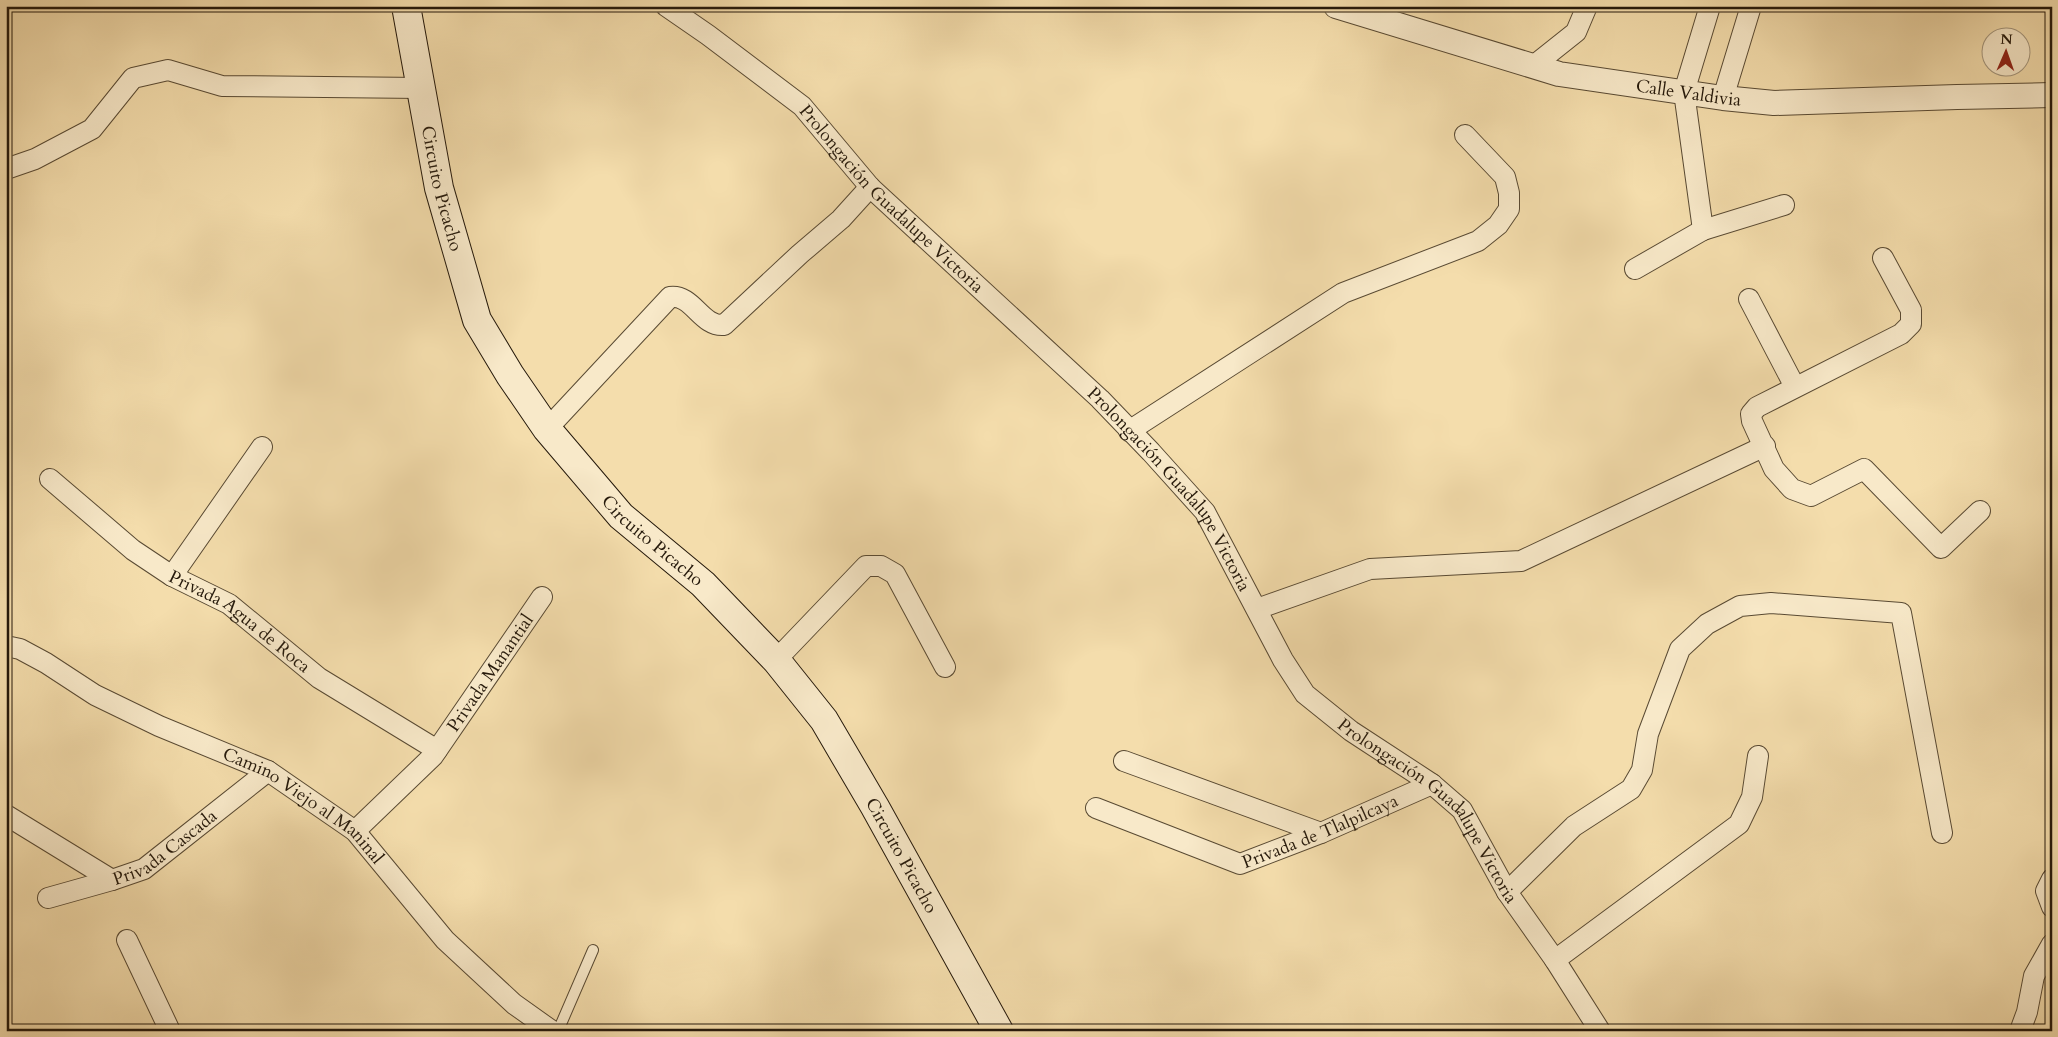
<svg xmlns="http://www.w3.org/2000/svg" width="2058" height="1037" font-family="Cardo,serif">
<rect width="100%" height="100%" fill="#f4ddac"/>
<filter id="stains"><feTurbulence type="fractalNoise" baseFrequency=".004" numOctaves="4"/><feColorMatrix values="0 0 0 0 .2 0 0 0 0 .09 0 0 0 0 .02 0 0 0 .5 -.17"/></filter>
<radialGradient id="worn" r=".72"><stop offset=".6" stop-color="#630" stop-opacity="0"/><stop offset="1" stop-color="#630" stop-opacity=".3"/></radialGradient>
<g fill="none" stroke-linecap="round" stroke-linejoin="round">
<defs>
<polyline id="service" points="558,1031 593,950"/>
<g id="minor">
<path id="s1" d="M666,6l42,29 94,71 68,81 230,212 51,53 54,60 78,148 22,34 46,37 81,53 30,26 45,82 48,68 45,71"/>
<polyline points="1532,67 1576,32 1587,6"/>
<polyline points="1723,98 1751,6"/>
<polyline points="6,169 35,159 92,129 133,78 168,70 222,86 421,88"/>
<polyline points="1703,230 1684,92 1710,6"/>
<polyline points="1883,258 1911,310 1911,324 1901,334 1757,407 1751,414 1752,421 1774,469 1792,489 1811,496 1864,469 1941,548 1980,511"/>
<polyline points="1635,269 1703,230 1784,205"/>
<polyline points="1749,299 1795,387"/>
<path d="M547,429l123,-132c23,-3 31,30 54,28l76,-71 41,-35 29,-32"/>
<polyline points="1129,431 1343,293 1478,241 1498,225 1509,209 1509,193 1505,177 1465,135"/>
<path id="s2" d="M50,479l83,71 39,26 57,28 90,74 118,72"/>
<polyline points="172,576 262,447"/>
<polyline points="1257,609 1370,569 1521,561 1765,446"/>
<path id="s3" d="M6,646l14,3 26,14 49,32 64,31 109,45 87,60 90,109 69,64 38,27"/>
<polyline points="776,660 866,566 881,566 895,574 945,667"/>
<polyline points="1124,761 1321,833"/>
<path id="s4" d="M1096,808l144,56 81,-31 111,-49"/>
<polyline points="6,815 112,880"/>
<path id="s5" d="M355,831l78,-75 109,-159"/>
<polyline points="2052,879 2046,891 2052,907"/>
<polyline points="1507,892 1574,826 1631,789 1642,770 1648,734 1680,649 1707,624 1740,606 1771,603 1901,613 1942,833"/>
<path id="s6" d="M48,898l64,-18 32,-11 124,-98"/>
<polyline points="127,940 170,1031"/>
<polyline points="1555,960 1739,824 1752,797 1758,756"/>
<polyline points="2020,1031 2027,1012 2034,976 2052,944"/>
</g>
<g id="tertiary">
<path id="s7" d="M1336,6l223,68 164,24 51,5 183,-6 95,-2"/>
</g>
<g id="secondary">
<path id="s8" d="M406,6l33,182 38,132 33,55 37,54 74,87 82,68 73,76 48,60 51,87 124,224"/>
</g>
</defs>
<!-- service casing -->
<use href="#service" stroke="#594a33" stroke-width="12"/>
<!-- minor casing -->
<use href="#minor" stroke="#594a33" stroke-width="22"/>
<!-- tertiary casing -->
<use href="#tertiary" stroke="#594a33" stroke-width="26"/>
<!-- secondary casing -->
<use href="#secondary" stroke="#25190b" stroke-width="30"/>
<!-- service -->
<use href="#service" stroke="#f8e9c9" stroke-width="10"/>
<!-- minor -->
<use href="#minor" stroke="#f8e9c9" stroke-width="20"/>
<!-- tertiary -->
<use href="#tertiary" stroke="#f8e9c9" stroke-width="24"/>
<!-- secondary -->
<use href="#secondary" stroke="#f8e9c9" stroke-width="28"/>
</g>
<g text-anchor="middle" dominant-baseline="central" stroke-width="4" stroke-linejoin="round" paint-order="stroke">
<!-- street labels -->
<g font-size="18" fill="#25190b" stroke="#f8e9c9">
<text stroke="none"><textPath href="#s7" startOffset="364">Calle Valdivia</textPath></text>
<text stroke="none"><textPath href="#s8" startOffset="186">Circuito Picacho</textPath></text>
<text stroke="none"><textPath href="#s1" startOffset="298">Prolongación Guadalupe Victoria</textPath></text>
<text stroke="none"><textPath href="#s1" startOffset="702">Prolongación Guadalupe Victoria</textPath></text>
<text stroke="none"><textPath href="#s8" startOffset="606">Circuito Picacho</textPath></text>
<text stroke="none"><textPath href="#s2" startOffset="238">Privada Agua de Roca</textPath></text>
<text stroke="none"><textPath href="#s5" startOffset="209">Privada Manantial</textPath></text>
<text stroke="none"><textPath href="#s3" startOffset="340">Camino Viejo al Maninal</textPath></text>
<text stroke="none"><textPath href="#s1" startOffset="1122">Prolongación Guadalupe Victoria</textPath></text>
<text stroke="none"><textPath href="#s4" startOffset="241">Privada de Tlalpilcaya</textPath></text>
<text stroke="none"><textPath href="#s6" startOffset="129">Privada Cascada</textPath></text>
<text stroke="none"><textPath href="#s8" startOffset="1011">Circuito Picacho</textPath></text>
</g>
</g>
<!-- margin -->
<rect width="2058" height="1037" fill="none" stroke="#f4ddac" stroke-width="25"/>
<rect x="8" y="8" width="2043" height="1022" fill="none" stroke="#25190b" stroke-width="2.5"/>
<rect x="12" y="12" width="2033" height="1012" fill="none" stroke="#25190b"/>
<!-- north arrow -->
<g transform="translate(2006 52) rotate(2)"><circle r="24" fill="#f8e9c9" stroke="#a4967d"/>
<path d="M0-4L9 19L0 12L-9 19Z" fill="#8f2418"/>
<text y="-8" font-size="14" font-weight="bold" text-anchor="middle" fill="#25190b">N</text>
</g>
<rect width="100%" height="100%" filter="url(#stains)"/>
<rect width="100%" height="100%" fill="url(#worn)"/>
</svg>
